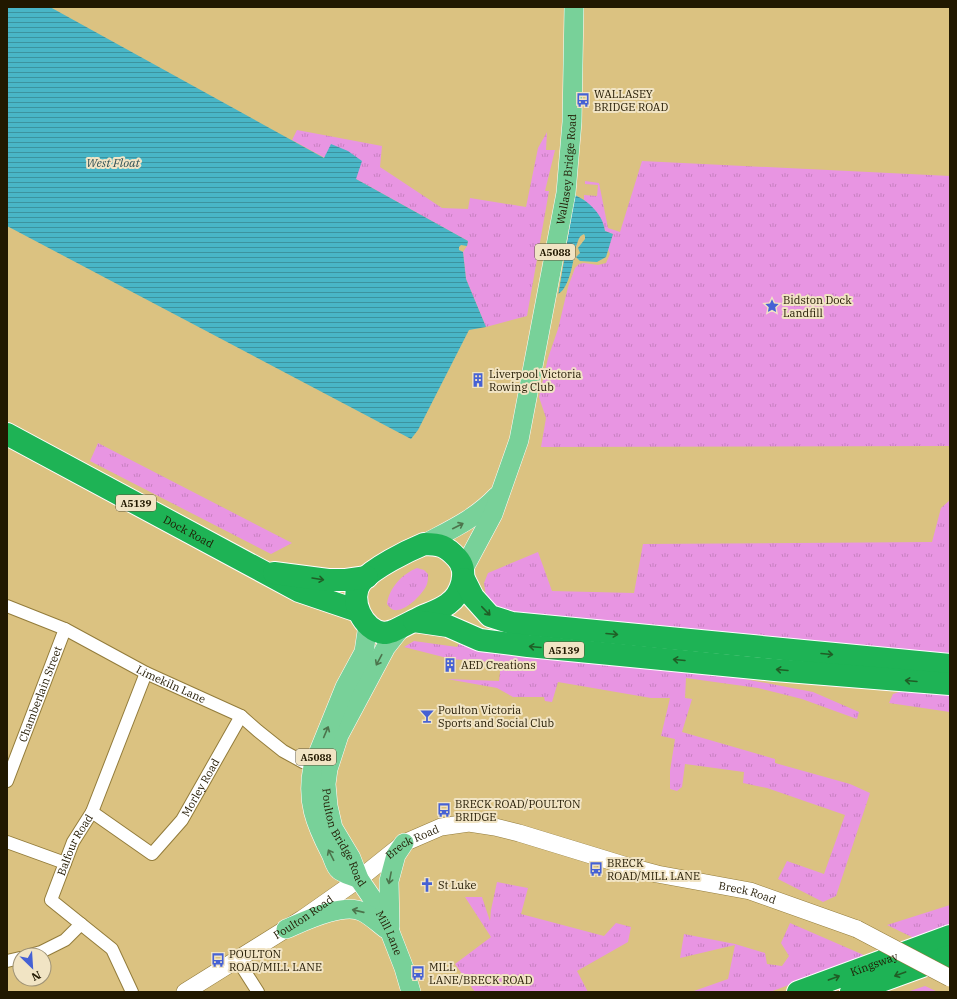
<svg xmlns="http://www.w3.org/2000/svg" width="957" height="999" font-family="'IBM Plex Serif',serif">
<defs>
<pattern id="grass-tufts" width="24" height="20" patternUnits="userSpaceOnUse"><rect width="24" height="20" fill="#e895e2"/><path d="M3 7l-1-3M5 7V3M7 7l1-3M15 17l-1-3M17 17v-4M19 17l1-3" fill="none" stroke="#c780c0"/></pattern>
<pattern id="forest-crowns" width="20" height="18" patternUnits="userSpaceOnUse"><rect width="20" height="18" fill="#e895e2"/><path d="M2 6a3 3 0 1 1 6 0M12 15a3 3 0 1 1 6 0" fill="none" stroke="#c780c0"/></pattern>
<pattern id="water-rules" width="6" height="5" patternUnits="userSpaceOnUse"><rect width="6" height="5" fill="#49b6c7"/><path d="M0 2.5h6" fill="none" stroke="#3c939f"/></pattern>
</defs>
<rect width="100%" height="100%" fill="#dbc281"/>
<!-- grass -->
<g fill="url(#grass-tufts)">
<polygon points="297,130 382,146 380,167 442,208 468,209 470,198 526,207 538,148 547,132 546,150 555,150 545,191 549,191 527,316 486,327 466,279 463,252 467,246 468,241 356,179 325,158 292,140"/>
<path d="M642,161l308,15v270l-409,1 5,-29 -7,-21 9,-39 10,-29 10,-42 7,-19 4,-4 5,-1 14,2 8,-2 4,-9 -2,-5 5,-15 -8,-3c-2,-14 -11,-22 -21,-31v-5l13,1 1,-11 -13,-1v-3l14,2 9,45 12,4z"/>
<polygon points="98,443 292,543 271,554 90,461"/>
<polygon points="950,500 950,658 504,614 486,597 484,583 488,573 538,552 552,591 634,593 643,544 932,542 941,508"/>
<path d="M417,568l7,2 4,4c0,3 0,7 -1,10 -3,9 -20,26 -30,26 -4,1 -7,-2 -10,-6 2,-16 15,-30 30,-36z"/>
<polygon points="461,640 686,668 813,692 859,712 857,719 802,699 758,688 686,678 685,698 692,699 682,732 775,759 775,763 850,784 870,793 836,896 823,902 778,879 787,861 824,874 845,815 767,788 743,783 744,772 685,764 682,787 677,791 670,789 670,771 675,739 661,736 670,698 651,698 558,682 552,702 545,701 544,697 513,697 497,688 447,679 499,681 501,663 451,659 404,647 414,641 457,647"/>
<polygon points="912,688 950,692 950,712 889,703 893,694"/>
<polygon points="497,882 528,888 521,914 604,936 616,923 631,927 628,942 577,971 588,992 475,992 455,964 491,937 465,897 482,897 490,921 491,910"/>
<polygon points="950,905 950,926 916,939 887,925"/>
<polygon points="790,923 866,956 770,992 691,992 728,979 735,945 680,958 684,934 735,944 765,953 767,964 782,966 789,956 781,943"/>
</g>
<!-- forest -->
<polygon fill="url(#forest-crowns)" points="925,986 938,992 907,992"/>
<!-- water -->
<g fill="url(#water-rules)">
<polygon points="7,7 50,7 324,158 331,144 348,151 362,161 356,179 468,241 467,246 461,245 459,247 459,250 463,252 466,279 486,327 469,330 418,430 411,439 7,226"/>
<path d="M575,195c15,7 28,20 30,36l8,3 -7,23 -9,5 -17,-1 -4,-4 4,-4 -2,-5 7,-9v-3l-1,-2c-7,3 -5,8 -9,14 -1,12 -6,41 -17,46z"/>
</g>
<!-- pier -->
<polygon fill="#dbc281" points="575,195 558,296 556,294"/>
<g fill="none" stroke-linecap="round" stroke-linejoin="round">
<defs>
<g id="street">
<path id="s1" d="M7,606l58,23 81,44 95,43 17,15 25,20 20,11 15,5"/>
<path id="s2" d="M7,781l58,-152"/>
<path id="s3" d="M92,812l60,42 30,-34 59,-104"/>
<polyline points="7,842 65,863"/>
<polyline points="30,955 41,952 65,940 81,924"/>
<polyline points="237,959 258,992"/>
<polyline points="7,961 20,958"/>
<path id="s4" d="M132,992l-20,-43 -61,-49 22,-58 19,-30 54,-139"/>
</g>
<g id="secondary">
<path id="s5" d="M185,992l117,-73 57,-40 45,-36 37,-16 28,-4 26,4 24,6 108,33 30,8 93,17 107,38"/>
</g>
<g id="primary">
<path d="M424,544c28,-15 51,-25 73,-48"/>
<path id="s6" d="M463,570l30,-56 26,-74 47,-247 6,-71 2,-115"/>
<path id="s7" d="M401,628l-15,19 -47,88 -11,34 -2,15 2,22 5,22 18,30 8,21 13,19 18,34 14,36 7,24"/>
<path d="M359,879c-6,-3 -15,-5 -20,-9 -4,-3 -6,-12 -8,-16 -16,-31 -25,-53 -18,-88l32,-79 19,-35 4,-27"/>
<polyline points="390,927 389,881 396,855 404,843"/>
<path d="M286,929c19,-8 58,-27 77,-17 8,4 15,11 23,17"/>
</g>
<g id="highway">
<path id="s8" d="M7,434l292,157 59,20"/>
<path d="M424,544c16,0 22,2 33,14 12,13 5,36 -9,46 -8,6 -18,9 -27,13 -10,5 -19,10 -28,14 -3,1 -7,2 -9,2 -21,-2 -36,-34 -23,-51 12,-14 46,-31 63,-38z"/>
<polyline points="274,573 328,580 346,580 367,577"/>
<polyline points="464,579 473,597 490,616 512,623 950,665"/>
<polyline points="414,621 448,626 480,640 528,646 775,670 950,684"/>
<path id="s9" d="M798,992l152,-56"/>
<polyline points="851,992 950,956"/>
</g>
</defs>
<!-- street casing -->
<use href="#street" stroke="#937c3b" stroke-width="14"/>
<!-- secondary casing -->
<use href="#secondary" stroke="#937c3b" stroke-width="18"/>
<!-- primary casing -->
<use href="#primary" stroke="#fff" stroke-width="20"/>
<!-- highway casing -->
<use href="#highway" stroke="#fff" stroke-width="24"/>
<!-- street -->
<use href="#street" stroke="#fff" stroke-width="12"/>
<!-- secondary -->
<use href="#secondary" stroke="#fff" stroke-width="17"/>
<!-- primary -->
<use href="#primary" stroke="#78d199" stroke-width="19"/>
<!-- highway -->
<use href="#highway" stroke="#1eb355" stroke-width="22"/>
<defs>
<polyline id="secondary-bridge" points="857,929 950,978"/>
</defs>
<!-- secondary-bridge casing -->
<use href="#secondary-bridge" stroke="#937c3b" stroke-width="18" stroke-linecap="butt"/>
<!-- secondary-bridge -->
<use href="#secondary-bridge" stroke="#fff" stroke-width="17"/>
</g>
<!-- one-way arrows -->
<defs><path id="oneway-shaft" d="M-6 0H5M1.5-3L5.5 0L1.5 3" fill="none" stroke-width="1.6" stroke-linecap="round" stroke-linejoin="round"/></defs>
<g stroke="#4c744c">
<use href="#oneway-shaft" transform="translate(458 526) rotate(-27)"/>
<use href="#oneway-shaft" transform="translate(379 660) rotate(118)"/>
<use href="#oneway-shaft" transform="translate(326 732) rotate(-67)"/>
<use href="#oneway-shaft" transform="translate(331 855) rotate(-117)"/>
<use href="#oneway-shaft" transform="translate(390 878) rotate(101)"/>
<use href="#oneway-shaft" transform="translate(358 911) rotate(-167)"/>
</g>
<g stroke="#205e26">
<use href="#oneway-shaft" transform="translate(318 579) rotate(9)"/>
<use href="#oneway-shaft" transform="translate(486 611) rotate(46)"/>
<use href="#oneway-shaft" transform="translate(612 634) rotate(5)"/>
<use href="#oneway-shaft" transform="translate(535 647) rotate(-175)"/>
<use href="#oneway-shaft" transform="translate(827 654) rotate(5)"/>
<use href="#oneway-shaft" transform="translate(679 660) rotate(-175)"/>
<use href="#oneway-shaft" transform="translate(782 670) rotate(-175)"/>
<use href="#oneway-shaft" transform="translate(911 681) rotate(-175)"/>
<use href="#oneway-shaft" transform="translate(900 974) rotate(160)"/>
<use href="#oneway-shaft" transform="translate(834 978) rotate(-20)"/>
</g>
<!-- icons -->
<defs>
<symbol id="bus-bare" viewBox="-9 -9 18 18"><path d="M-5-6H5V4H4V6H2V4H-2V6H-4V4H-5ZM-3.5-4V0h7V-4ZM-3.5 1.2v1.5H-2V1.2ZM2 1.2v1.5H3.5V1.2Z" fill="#4661d4" stroke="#f1e4c4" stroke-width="2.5" paint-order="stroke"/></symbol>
<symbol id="sight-bare" viewBox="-9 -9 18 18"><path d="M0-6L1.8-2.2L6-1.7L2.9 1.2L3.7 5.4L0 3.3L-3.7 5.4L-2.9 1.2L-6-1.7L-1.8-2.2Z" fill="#4661d4" stroke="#f1e4c4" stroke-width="2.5" paint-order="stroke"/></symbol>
<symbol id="building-bare" viewBox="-9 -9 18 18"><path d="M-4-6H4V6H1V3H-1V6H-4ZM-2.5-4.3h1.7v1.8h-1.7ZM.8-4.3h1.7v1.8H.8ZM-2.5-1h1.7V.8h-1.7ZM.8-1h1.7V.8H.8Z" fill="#4661d4" stroke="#f1e4c4" stroke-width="2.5" paint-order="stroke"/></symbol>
<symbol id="bar-bare" viewBox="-9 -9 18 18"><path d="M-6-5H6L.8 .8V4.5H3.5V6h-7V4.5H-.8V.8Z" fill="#4661d4" stroke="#f1e4c4" stroke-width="2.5" paint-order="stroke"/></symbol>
<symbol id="church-bare" viewBox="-9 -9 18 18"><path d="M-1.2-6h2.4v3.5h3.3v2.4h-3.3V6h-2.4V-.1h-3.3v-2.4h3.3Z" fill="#4661d4" stroke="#f1e4c4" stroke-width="2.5" paint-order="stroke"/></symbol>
</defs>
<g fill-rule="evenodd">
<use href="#bus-bare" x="573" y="90" width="20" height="20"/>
<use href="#sight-bare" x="762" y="296" width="20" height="20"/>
<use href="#building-bare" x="468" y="370" width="20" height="20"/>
<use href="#building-bare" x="440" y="655" width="20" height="20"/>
<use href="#bar-bare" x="417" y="706" width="20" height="20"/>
<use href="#bus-bare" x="434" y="800" width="20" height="20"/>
<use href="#bus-bare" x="586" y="859" width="20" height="20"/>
<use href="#church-bare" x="417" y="875" width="20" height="20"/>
<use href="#bus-bare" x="208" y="950" width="20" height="20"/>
<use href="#bus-bare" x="408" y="963" width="20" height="20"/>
</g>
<g text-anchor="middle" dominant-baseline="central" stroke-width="4" stroke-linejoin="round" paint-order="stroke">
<!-- shield labels -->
<g fill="#f1e4c4" stroke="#5f553b" stroke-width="1">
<rect x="535" y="244" width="40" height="16" rx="3"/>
<rect x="116" y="495" width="40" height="16" rx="3"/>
<rect x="544" y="642" width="40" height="16" rx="3"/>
<rect x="296" y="749" width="40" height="16" rx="3"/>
</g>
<g font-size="10" font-weight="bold" fill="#211800">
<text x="555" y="252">A5088</text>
<text x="136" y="503">A5139</text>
<text x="564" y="650">A5139</text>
<text x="316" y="757">A5088</text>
</g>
<!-- poi labels -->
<g font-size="11" fill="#211800" stroke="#f1e4c4" text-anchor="start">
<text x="594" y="94">WALLASEY<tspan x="594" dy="13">BRIDGE ROAD</tspan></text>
<text x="783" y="300">Bidston Dock<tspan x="783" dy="13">Landfill</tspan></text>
<text x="489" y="374">Liverpool Victoria<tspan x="489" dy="13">Rowing Club</tspan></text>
<text x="461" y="665">AED Creations</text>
<text x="438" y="710">Poulton Victoria<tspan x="438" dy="13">Sports and Social Club</tspan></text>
<text x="455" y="804">BRECK ROAD/POULTON<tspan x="455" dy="13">BRIDGE</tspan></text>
<text x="607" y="863">BRECK<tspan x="607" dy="13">ROAD/MILL LANE</tspan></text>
<text x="438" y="885">St Luke</text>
<text x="229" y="954">POULTON<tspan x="229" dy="13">ROAD/MILL LANE</tspan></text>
<text x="429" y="967">MILL<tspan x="429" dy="13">LANE/BRECK ROAD</tspan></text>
</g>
<!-- street labels -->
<g font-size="11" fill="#211800" stroke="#f1e4c4">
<text stroke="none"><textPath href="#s6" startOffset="417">Wallasey Bridge Road</textPath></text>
<text stroke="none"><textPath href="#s8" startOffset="206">Dock Road</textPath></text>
<text stroke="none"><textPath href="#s1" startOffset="182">Limekiln Lane</textPath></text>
<text stroke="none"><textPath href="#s2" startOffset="93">Chamberlain Street</textPath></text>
<text stroke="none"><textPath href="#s3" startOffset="156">Morley Road</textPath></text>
<text stroke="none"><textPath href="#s7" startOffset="232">Poulton Bridge Road</textPath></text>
<text stroke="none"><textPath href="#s5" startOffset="273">Breck Road</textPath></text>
<text stroke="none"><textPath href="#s4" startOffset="186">Balfour Road</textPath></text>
<text stroke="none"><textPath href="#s5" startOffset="621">Breck Road</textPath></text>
<text stroke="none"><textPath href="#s5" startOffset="140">Poulton Road</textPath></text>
<text stroke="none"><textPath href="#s7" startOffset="339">Mill Lane</textPath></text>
<text stroke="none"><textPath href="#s9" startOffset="81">Kingsway</textPath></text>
</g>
<!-- water labels -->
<g font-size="12" font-style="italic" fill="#315257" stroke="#f1e4c4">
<text x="113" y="162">West Float</text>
</g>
</g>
<!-- border -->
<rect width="957" height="999" fill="none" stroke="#211800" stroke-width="16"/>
<!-- north arrow -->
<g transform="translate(32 967) rotate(155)"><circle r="19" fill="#f1e4c4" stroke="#9e9276"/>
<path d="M0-3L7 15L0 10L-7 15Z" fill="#4661d4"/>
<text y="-6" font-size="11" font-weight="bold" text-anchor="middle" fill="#211800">N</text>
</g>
</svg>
